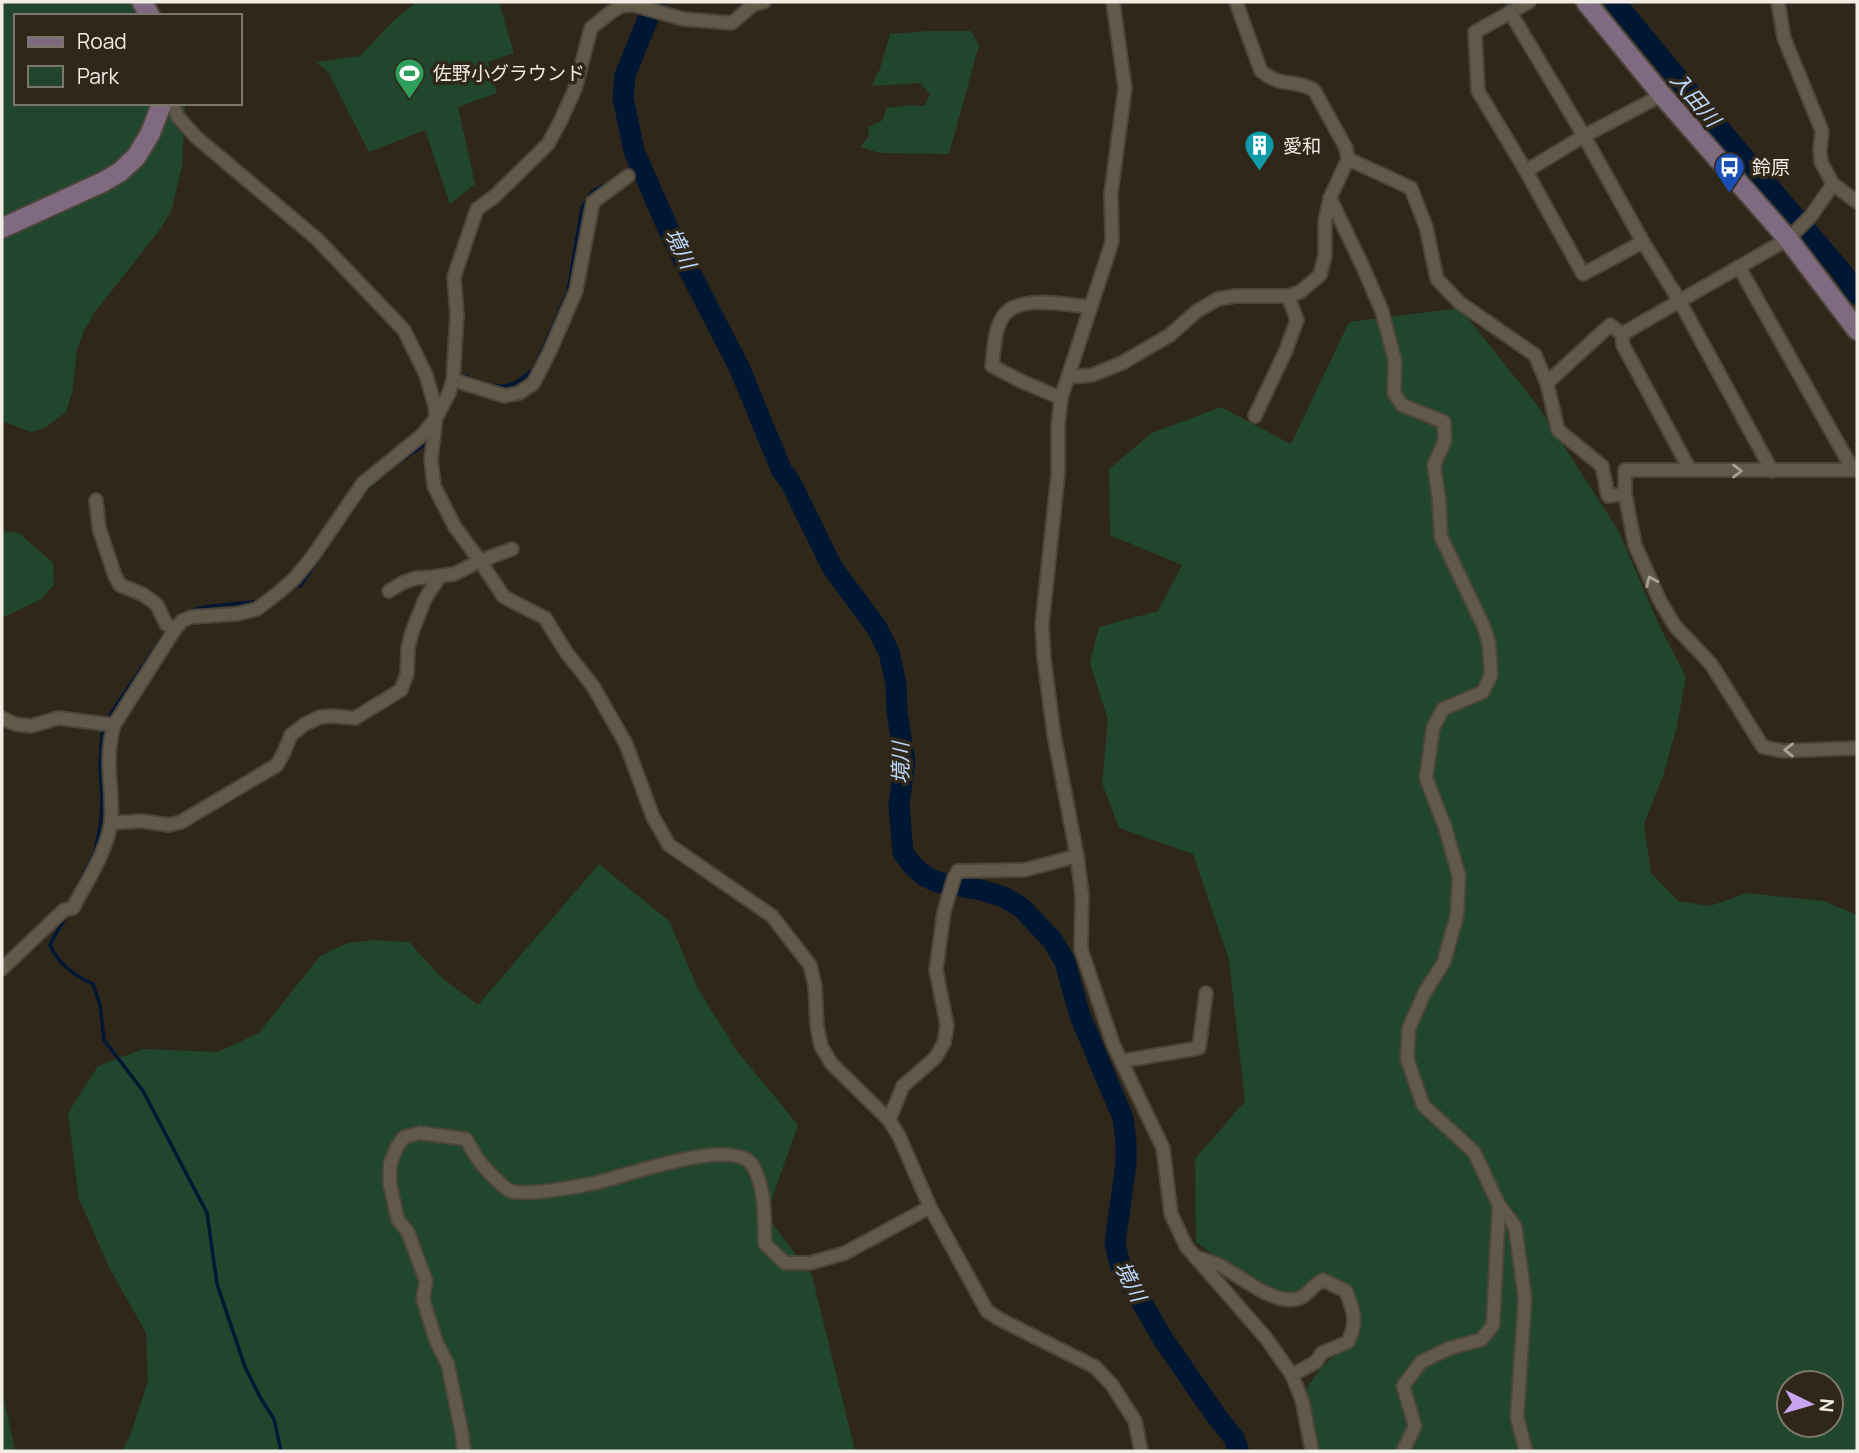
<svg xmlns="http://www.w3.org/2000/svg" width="1859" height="1453" font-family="Manrope,'Noto Sans JP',sans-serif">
<rect width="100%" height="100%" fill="#2f271a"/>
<!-- green -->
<g fill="#21462e" fill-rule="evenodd">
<polygon points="2,2 135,2 144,16 16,16 16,103 185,103 182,166 172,209 161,228 95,312 84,330 77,350 72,393 66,412 45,428 31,432 2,421"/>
<polygon points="417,2 499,2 514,53 488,62 497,93 458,107 475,184 450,204 425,130 369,152 328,72 316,62 360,56 392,22"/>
<polygon points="928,31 971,31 979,45 949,154 880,153 860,147 869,136 868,127 883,120 886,108 913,105 924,106 930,95 920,83 871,86 880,69 890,34"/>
<path d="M1460,308l78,98 80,124 42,97 26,50 -9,49 -14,50 -19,48 7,49 27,28 32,5 37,-13 77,8 33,14v536h-542l-10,-61 15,-21 31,-28 9,-16 -10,-34 -26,-16 -28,23 -25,-3 -75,-53 -1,-83 50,-58 -16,-141 -36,-106 -74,-26 -17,-45 6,-63 -18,-57 9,-36 59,-16 24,-46 -72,-30 -1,-66 43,-36 69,-26 70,37 58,-122zM1789,1383h42v42h-42z"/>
<polygon points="2,531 19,533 53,563 54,585 41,599 6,616 2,615"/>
<polygon points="599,864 669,921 698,989 737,1051 798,1125 766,1215 812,1276 855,1451 122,1451 130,1436 148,1381 146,1333 109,1267 79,1199 68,1113 98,1066 143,1049 218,1052 259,1033 320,956 348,943 372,940 409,942 440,976 478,1005"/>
<polygon points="2,1389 3,1394 15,1451 2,1451"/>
</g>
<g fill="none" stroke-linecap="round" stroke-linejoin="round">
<!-- stream -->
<g stroke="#001733" stroke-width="3.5">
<polyline points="636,164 639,162"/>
<path d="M465,376c31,12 45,18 70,-9l33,-75 14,-84 10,-16 12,-7"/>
<polyline points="364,491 396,464 424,445"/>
<polyline points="300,586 346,518"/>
<path d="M173,622c14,-18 58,-17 81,-20"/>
<polyline points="79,884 95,852 101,821 102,797 100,764 102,735 112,712 168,629"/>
<path d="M68,911c-4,12 -13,22 -18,34 8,19 24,30 43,39l7,21 4,35 39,51 64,122 10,71 28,83 15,30 14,22 7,32"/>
</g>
<!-- river -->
<g stroke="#001733" stroke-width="21">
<polyline points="655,2 625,75 623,98 634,151 671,235 739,367 782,471 790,481 832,567 877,628 889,652 896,684 897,713 905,761 899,805 903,853 914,867 925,876 937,882 981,890 1004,897 1022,908 1053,941 1065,962 1080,1016 1123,1118 1126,1142 1126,1164 1115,1243 1120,1265 1163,1339 1217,1417 1234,1438 1239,1451"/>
<polyline points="1615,2 1717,126 1841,271 1857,294"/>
</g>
<defs>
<g id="street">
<polyline points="1113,2 1125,88 1111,193 1112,242 1061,398 1058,426 1058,474 1042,625 1044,658 1054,735 1077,856 1082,895 1081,949 1113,1044 1163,1148 1171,1214 1186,1246 1266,1338 1292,1375 1302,1400 1312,1451"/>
<polyline points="1529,2 1475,32 1478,91 1526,171 1583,274 1643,242"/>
<polyline points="1778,2 1784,38 1822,131 1820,150 1821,162 1833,184 1857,202"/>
<polyline points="1510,12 1584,136 1643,242 1679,300 1772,471"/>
<polyline points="172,103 178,117 196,137 317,239 404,330 426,375 435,406 436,418 431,459 434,486 455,527 480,561 504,597 545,618 566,652 593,686 626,744 653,817 669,845 772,916 810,965 815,986 817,1026 821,1046 831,1063 889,1120 899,1136 930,1207 987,1311 999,1319 1095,1367 1112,1385 1135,1421 1141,1451"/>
<polyline points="1348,159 1411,188 1426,227 1437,279 1460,303 1535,355 1547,383 1610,325 1622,334"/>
<polyline points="1526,171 1584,136 1662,95"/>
<polyline points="1330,198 1363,267 1382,311 1395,361 1394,393 1402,405 1444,422 1445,440 1434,465 1439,500 1441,537 1484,627 1489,644 1491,675 1483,692 1443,709 1433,728 1426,778 1445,827 1459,876 1457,915 1444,962 1425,992 1409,1028 1407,1058 1423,1105 1474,1152 1499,1205 1515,1226 1525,1298 1517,1417 1526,1451"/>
<polyline points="1739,267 1853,470"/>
<path d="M1069,377l23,-2 30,-12 48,-28 27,-24 21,-12 17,-3h53l12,-4 20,-17 5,-20v-34l5,-23 18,-39 -2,-11 -32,-58c-18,-11 -33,-2 -53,-19l-25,-69"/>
<polyline points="453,380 505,396 519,393 533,384 549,353 576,291 593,202 628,176"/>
<polyline points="1547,383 1558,430 1602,466 1608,496 1625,494"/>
<path d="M1061,398l-38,-16 -31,-16c2,-15 2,-34 10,-48 14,-25 65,-13 89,-11"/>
<polyline points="1255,416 1286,350 1297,320 1288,296"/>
<polyline points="1690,470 1623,345 1622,334 1788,239 1811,216 1833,184"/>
<polyline points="1857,470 1625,470 1625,494 1635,545 1660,601 1675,626 1711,664 1763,747 1783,751 1857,748"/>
<polyline points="96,500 99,528 115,576 120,585 144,595 157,605 166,624 175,629"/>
<polyline points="389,591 402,583 416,578 433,577 454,574 480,561 512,549"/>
<polyline points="2,718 15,724 31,726 58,718 114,725"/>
<polyline points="111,823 141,821 169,825 181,822 277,765 284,752 291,735 305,724 320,717 330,716 355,718 401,690 407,674 408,648 412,632 425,599 440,576"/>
<path d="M2,969l62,-59 9,-2c14,-27 33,-55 38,-85 1,-9 0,-19 0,-28 -2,-24 -4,-47 3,-70l61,-96 7,-8 9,-4 46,-3 20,-5 21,-16 17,-15 18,-22 50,-73 58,-47 15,-18 13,-25 4,-13 4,-65 -3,-38 23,-68 17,-12 54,-53 12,-22 15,-33 16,-61 20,-16 10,-6 13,-1 49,14 49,4 22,-19 10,-2"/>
<polyline points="1122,1061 1199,1048 1206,993"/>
<polyline points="889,1120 903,1086 935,1058 944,1043 947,1026 936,970 944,912 954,878 958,871 1024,870 1077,856"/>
<path d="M1195,1257c9,3 18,5 26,9 21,11 57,43 81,31 8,-5 12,-13 21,-17l23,11c8,21 12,30 2,51l-26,11 -6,9 -24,13"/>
<path d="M464,1451l-2,-17 -14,-69 -12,-24 -13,-42 3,-18 -18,-49 -10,-12 -8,-35v-21l7,-17 7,-10 16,-4 46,6c10,18 16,28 32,42 3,3 8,8 12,10 18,5 65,-4 85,-8 28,-6 140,-48 158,-17 13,24 11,52 12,78l20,19h25l35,-10 85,-46"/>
<polyline points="1403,1451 1415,1426 1403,1386 1421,1362 1450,1348 1481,1340 1493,1325 1499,1205"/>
</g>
<g id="secondary">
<polyline points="142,2 150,16"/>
<polyline points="1586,2 1662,95 1788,239 1857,330"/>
<polyline points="2,228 103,182 120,172 136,157 150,134 162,103"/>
</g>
</defs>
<!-- street casing -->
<use href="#street" stroke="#4b453b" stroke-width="16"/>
<!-- secondary casing -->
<use href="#secondary" stroke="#4b453b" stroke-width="23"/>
<!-- street -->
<use href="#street" stroke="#61594a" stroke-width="12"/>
<!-- secondary -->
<use href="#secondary" stroke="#806a80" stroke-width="19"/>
</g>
<!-- one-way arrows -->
<defs><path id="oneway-chevron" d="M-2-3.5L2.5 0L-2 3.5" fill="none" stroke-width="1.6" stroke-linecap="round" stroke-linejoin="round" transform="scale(1.75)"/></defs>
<g stroke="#a9a297">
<use href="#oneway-chevron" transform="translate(1737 471)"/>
<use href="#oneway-chevron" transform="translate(1651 581) rotate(-114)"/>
<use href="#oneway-chevron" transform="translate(1789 750) rotate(-179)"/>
</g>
<!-- icons -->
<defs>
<symbol id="stadium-pin" viewBox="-11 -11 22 30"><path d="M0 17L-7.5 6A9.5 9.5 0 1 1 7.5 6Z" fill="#2e9e5b" stroke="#2f271a"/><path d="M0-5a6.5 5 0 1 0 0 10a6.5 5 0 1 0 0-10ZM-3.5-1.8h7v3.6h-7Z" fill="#fff"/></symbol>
<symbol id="building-pin" viewBox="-11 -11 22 30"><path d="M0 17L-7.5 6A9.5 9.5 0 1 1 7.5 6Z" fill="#0f9aa8" stroke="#2f271a"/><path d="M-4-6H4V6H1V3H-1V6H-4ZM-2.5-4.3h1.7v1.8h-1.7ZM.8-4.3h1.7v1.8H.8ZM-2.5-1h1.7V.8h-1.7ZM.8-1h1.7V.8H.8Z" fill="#fff"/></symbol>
<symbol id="bus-pin" viewBox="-11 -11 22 30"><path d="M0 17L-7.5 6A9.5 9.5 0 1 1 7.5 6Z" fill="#1a4fb4" stroke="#2f271a"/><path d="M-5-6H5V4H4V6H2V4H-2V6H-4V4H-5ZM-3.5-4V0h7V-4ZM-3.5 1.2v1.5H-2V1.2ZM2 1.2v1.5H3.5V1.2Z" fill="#fff"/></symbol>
</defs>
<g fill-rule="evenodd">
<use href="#stadium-pin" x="392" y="56" width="35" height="47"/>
<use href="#building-pin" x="1242" y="128" width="35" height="47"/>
<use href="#bus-pin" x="1712" y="150" width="35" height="47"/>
</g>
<g text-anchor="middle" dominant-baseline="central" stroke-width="7" stroke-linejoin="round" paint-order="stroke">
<!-- poi labels -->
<g font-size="19" fill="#f1ece4" stroke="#2f271a" text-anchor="start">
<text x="433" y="73">佐野小グラウンド</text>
<text x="1283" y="146">愛和</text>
<text x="1752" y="167">鈴原</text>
</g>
<!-- water labels -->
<g font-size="21" font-style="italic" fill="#bedbfe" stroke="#2f271a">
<text transform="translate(1696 99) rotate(50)">入田川</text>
<text transform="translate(681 248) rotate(64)">境川</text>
<text transform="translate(900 763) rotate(-90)">境川</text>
<text transform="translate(1131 1281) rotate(63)">境川</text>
</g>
</g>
<!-- border -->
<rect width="1859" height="1453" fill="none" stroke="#f1ece4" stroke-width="7"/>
<!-- legend -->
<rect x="14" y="14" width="228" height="91" fill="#2f271a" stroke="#7d766b" stroke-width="2"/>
<rect x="28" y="37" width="35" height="10" fill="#806a80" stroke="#7d766b" stroke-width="2"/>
<text x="77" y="49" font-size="21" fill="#f1ece4">Road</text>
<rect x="28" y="66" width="35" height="21" fill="#21462e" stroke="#7d766b" stroke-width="2"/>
<text x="77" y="84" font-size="21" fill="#f1ece4">Park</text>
<!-- north arrow -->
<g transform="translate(1810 1404) rotate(95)"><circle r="33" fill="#2f271a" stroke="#7d766b" stroke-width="2"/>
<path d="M0-5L12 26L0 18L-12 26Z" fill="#c8a5ee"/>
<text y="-10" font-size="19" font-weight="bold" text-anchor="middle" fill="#f1ece4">N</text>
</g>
</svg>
